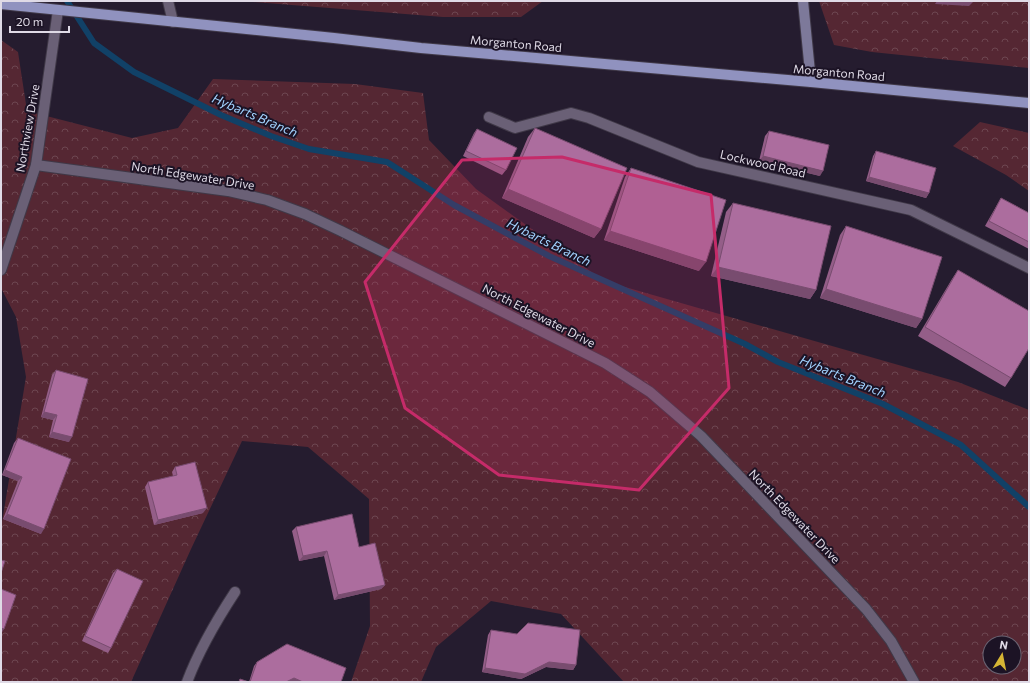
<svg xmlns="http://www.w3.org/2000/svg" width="1030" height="683" font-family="Commissioner,sans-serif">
<defs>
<pattern id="forest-crowns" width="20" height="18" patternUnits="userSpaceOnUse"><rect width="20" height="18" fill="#552733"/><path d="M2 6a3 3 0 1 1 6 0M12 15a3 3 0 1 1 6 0" fill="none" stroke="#6d4651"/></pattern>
</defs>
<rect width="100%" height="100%" fill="#251c2f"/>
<!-- forest -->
<g fill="url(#forest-crowns)" fill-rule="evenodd">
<polygon points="241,1 543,1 521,17 443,17"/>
<polygon points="819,1 1029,1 1029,68 872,52 834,45"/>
<path d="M1,40l17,12 9,59 105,27 46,-10 35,-49 142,5 68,9 6,47 47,49 128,92 354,101 71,28v272h-405l-63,-68 -70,-13 -55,46 -15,35h-70l19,-56 -1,-127 -61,-52 -66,-6 -51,108 -60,133h-130v-154l25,-151 -10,-60 -15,-29zM990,643h24v24h-24z"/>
<polygon points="980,122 1029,133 1029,191 1006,175 953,146"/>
</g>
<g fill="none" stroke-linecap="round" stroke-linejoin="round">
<!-- stream -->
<polyline stroke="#114167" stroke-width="6" points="67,1 94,43 134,72 221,115 271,136 309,149 387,162 454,205 549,256 745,344 778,362 883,404 961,445 1029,507"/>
<defs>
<g id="street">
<polyline points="168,1 173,22"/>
<polyline points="489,117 515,128 571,113 589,118 698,162 911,210 1029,268"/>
<polyline points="36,165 228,191 267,200 305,214 341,231 605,363 650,392 701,436 866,609 891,641 914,682"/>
<polyline points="1,270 36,165 58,10"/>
<path d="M187,682c12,-32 29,-61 48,-90"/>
</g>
<polyline id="secondary" points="803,1 811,82"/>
<polyline id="primary" points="1,4 334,38 421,48 811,82 1029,103"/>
</defs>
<!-- street casing -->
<use href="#street" stroke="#403948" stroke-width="12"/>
<!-- secondary casing -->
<use href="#secondary" stroke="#403948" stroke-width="12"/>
<!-- primary casing -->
<use href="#primary" stroke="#403948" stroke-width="12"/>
<!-- street -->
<use href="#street" stroke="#6a6076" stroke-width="10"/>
<!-- secondary -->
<use href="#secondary" stroke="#7d799a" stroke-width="10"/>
<!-- primary -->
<use href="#primary" stroke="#9092bf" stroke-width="10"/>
</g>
<!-- wall -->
<g fill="#945e88">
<polygon points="535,128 601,229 594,238 502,198 528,137"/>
<polygon points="477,129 506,170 502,175 463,156 474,133"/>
<polygon points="769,131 820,176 759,161 765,136"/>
<polygon points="876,151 929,193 926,198 866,181 873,156"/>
<polygon points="631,168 699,271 604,240 625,177"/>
<polygon points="1001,198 1029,213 1029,249 985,226 998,203"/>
<polygon points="733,203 816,290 810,299 711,276 726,212"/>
<polygon points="846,226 922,319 916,328 820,298 840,235"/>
<polygon points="958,270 1011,378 1005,387 918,336 952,279"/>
<polygon points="56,370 69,442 49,437 53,420 41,417 52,375"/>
<polygon points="18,438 41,534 3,519 18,481 2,475 14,443"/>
<polygon points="175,467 203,513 154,525 145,487 148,482 173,476 172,472"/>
<polygon points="296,527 359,547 385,585 381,589 334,600 324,556 299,561 292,531"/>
<polygon points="117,569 111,648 108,653 82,641 113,573"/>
<polygon points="491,630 576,665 573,670 546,667 521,679 482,672 488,635"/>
<polygon points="257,662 341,682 238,682 240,679 249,682 254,666"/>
</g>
<!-- shaded-wall -->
<g fill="#784c6f">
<polygon points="937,1 964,1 973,2 969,6 935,4"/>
<polygon points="763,156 823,171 820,176 759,161"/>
<polygon points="869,177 929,193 926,198 866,181"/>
<polygon points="508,189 601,229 594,238 502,198"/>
<polygon points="610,231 706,262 699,271 604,240"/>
<polygon points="718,267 816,290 810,299 711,276"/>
<polygon points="826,289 922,319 916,328 820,298"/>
<polygon points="44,412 57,415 53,420 41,417"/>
<polygon points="52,432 72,437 69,442 49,437"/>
<polygon points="5,470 22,477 18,481 2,475"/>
<polygon points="207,508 203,513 154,525 158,520"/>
<polygon points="7,514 44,529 41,534 3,519"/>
<polygon points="327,551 324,556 299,561 303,556"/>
<polygon points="385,585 381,589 334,600 338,595"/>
<polygon points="1,628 4,629 1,634"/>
<polygon points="549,662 576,665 573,670 546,667 521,679 482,672 485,668"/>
<polygon points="294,678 303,682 286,682"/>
</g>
<!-- building -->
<g fill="#ac6d9e" stroke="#784c6f">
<polygon points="535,128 627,168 601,229 508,189"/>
<polygon points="477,129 517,148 506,170 466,151"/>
<polygon points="769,131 829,145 823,171 763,156"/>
<polygon points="876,151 936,168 929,193 869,177"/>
<polygon points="631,168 726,200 706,262 610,231"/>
<polygon points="1001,198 1029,213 1029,242 989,221"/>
<polygon points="733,203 831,226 816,290 718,267"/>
<polygon points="846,226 942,257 922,319 826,289"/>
<polygon points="958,270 1029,311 1029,348 1011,378 925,327"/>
<polygon points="56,370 88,379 72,437 52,432 57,415 44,412"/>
<polygon points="18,438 71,459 44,529 7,514 22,477 5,470"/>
<polygon points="195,462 207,508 158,520 148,482 177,475 175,467"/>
<polygon points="352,514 359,547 375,543 385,585 338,595 327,551 303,556 296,527"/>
<polygon points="1,560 5,561 1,573"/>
<polygon points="117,569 143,581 111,648 85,636"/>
<polygon points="1,589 16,595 4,629 1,628"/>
<polygon points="528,623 580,630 576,665 549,662 525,674 485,668 491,630 517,634"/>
<polygon points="287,644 346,668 341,682 303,682 294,678 286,682 250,682 257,662"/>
<polygon points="240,679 249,682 239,682"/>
</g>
<!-- marked area -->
<path fill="#c52b69" fill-opacity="0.2" stroke="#c52b69" stroke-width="3" stroke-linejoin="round" d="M562,157l149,38 18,193 -90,102 -140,-15 -94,-67 -40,-126 97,-122z"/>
<g text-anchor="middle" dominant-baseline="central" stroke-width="4" stroke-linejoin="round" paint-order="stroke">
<!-- street labels -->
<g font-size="12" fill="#dfdae6" stroke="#1c1325">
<text transform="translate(516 43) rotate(5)">Morganton Road</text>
<text transform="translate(839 72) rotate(5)">Morganton Road</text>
<text transform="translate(27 128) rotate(-80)">Northview Drive</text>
<text transform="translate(763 163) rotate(13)">Lockwood Road</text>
<text transform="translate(193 175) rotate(9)">North Edgewater Drive</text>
<text transform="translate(539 315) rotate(27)">North Edgewater Drive</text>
<text transform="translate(795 516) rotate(46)">North Edgewater Drive</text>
</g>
<!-- water labels -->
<g font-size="13" font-style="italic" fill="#a2d2fe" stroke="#1c1325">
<text transform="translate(255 115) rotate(23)">Hybarts Branch</text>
<text transform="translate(549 242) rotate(26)">Hybarts Branch</text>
<text transform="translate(843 376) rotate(22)">Hybarts Branch</text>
</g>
</g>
<!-- border -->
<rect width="1030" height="683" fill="none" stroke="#dfdae6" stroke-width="4"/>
<!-- north arrow -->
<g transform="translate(1002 655) rotate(10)"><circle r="19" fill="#1c1325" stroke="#6a6372"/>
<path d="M0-3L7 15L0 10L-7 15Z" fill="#d6b534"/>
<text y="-6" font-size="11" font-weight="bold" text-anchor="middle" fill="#dfdae6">N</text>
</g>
<!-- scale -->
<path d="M10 26v6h59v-6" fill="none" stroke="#dfdae6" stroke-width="2"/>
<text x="16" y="26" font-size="12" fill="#dfdae6" stroke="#1c1325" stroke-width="3" paint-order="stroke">20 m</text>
</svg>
